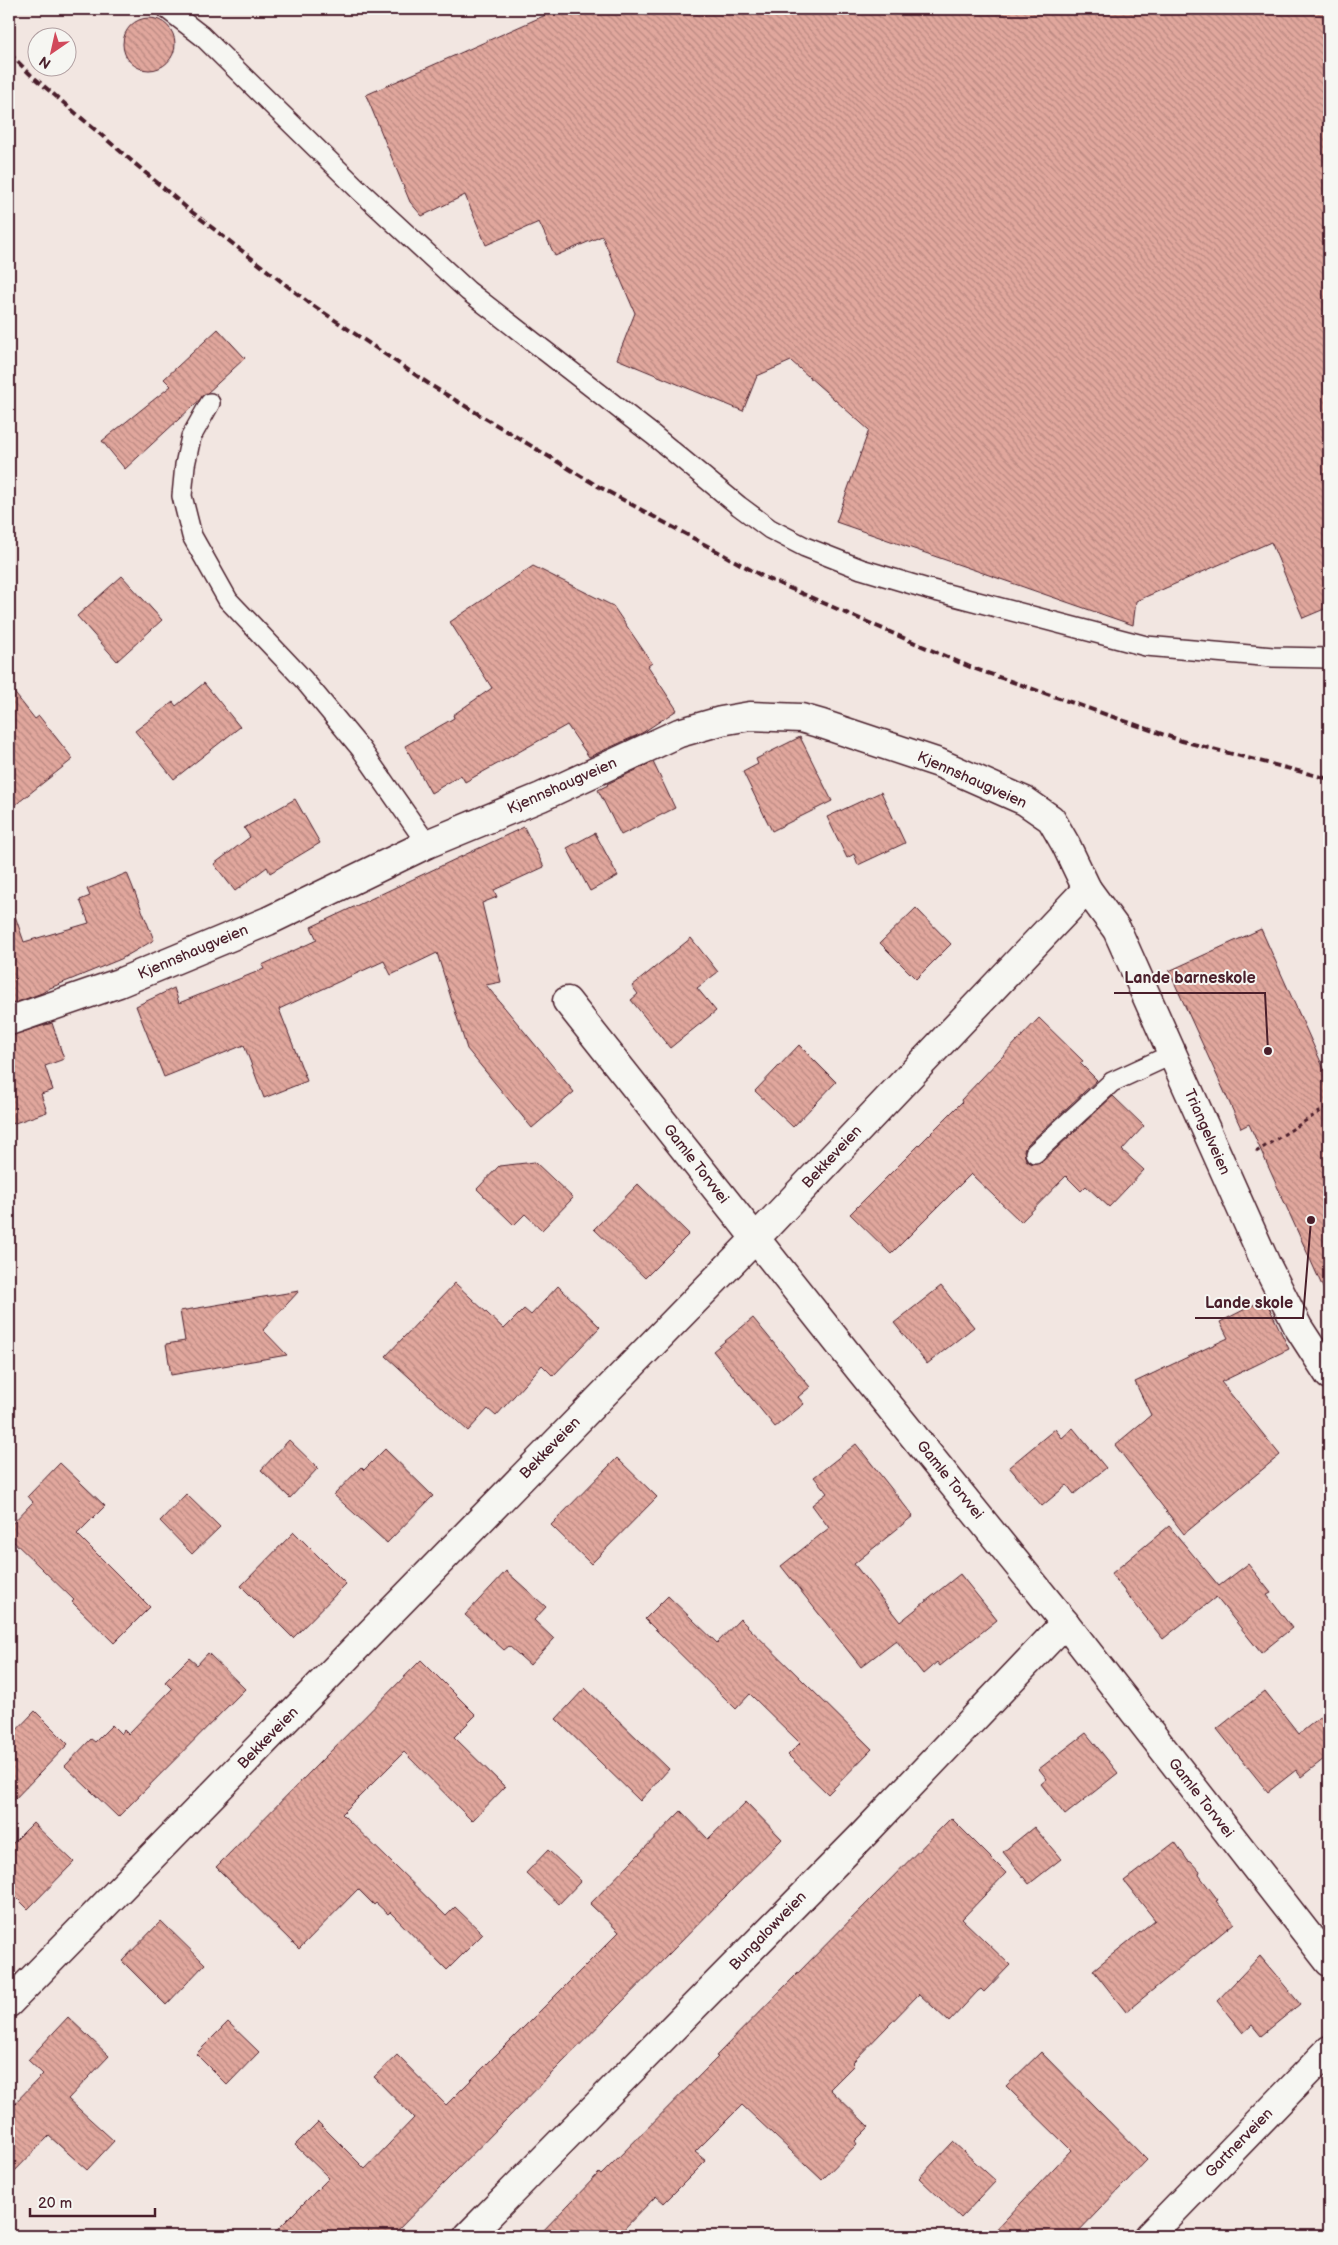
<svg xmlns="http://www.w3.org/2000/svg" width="1338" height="2245" font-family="'Balsamiq Sans',sans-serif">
<defs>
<pattern id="building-back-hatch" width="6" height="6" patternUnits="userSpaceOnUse" patternTransform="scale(1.25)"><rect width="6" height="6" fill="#e1a79d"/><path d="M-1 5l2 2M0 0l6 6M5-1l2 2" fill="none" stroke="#b88780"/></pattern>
</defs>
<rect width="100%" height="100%" fill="#f2e6e1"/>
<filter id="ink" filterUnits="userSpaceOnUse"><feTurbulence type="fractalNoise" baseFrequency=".02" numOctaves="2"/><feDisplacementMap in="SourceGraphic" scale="10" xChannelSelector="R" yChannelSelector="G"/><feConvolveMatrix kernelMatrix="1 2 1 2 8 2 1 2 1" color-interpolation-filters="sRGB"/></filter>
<g filter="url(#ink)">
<!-- building -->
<g fill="url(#building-back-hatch)" stroke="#4a1f2b">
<polygon points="559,9 1329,9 1329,607 1303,618 1271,542 1136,601 1133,625 836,522 869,430 791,361 757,376 743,411 617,359 635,313 602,236 555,256 539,222 486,245 465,195 422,216 410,202 366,95"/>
<circle cx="149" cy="44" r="26"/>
<polygon points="218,329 245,358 125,469 102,441 171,386 164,379"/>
<polygon points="533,566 613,606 652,663 648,666 677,710 642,733 589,757 567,725 465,782 461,775 431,793 405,746 454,718 453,715 492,688 450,622"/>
<polygon points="122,576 162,620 117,661 77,616"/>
<polygon points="204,683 240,727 174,779 135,731 173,702 176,706"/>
<polygon points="9,686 35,719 39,716 73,759 9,810"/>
<polygon points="800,737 832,801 772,831 743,772 758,764 756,759"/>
<polygon points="653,762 675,808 621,835 598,790 608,785 607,784"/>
<polygon points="881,792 905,843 858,865 854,854 847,858 827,817"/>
<polygon points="295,799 320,843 270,873 267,867 235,891 214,864 250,837 244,828"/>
<polygon points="524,827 544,867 494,890 497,897 482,903 501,982 486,985 574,1092 532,1128 467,1049 437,953 391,975 384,961 279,1009 307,1081 264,1098 244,1045 164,1077 136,1006 174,988 179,1003 264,969 262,965 317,940 311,927"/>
<polygon points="595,833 618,876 590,891 567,848"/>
<polygon points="127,873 154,940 121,959 50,988 42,993 9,1005 9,914 14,913 24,942 89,923 80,900 90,896 87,889"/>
<polygon points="916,908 951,944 916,979 880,943"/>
<polygon points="1261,929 1329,1080 1329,1301 1249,1124 1241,1128 1169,971"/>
<polygon points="691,938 718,972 697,988 716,1011 670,1048 631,1000 638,994 632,986"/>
<polygon points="1039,1018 1083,1061 1080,1063 1097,1080 1027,1145 1024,1150 1026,1160 1032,1164 1043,1161 1113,1096 1144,1126 1122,1150 1144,1170 1109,1207 1086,1186 1081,1191 1066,1176 1021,1222 971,1174 891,1254 850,1214 962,1102 961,1100"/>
<polygon points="52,1023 64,1059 45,1066 53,1090 41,1094 47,1112 9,1125 9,1036"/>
<polygon points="799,1045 836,1082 793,1127 755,1091"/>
<polygon points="535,1162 573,1198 542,1230 525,1214 514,1225 477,1189 499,1166"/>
<polygon points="638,1184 689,1234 645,1278 594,1229"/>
<polygon points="455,1283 504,1329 524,1309 531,1315 558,1286 600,1327 553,1376 542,1365 496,1416 488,1409 468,1431 386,1356"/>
<polygon points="941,1286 974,1327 927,1364 894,1323"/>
<polygon points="299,1291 263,1330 287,1355 171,1375 166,1344 185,1341 180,1311"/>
<polygon points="1265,1299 1289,1349 1221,1382 1280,1455 1184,1534 1115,1445 1151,1415 1135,1382 1228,1338 1220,1322"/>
<polygon points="753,1318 810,1387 798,1397 804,1404 775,1427 713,1351"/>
<polygon points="1073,1428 1106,1468 1074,1494 1067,1485 1042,1506 1009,1467 1055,1429 1062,1438"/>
<polygon points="289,1440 318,1468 290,1498 261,1470"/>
<polygon points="856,1444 913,1516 854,1564 900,1622 960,1574 997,1620 940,1666 937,1662 923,1674 896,1640 861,1667 781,1566 829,1528 812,1505 827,1493 814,1477"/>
<polygon points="385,1449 433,1496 387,1543 334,1495 361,1467 364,1470"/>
<polygon points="617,1458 657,1497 591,1564 551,1525"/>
<polygon points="60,1463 105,1506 77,1534 150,1607 114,1643 72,1602 74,1600 9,1537 9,1527 33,1502 28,1496"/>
<polygon points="186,1494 220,1527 192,1554 160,1521"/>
<polygon points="1169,1526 1219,1586 1248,1564 1271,1593 1267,1595 1292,1628 1261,1653 1216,1597 1163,1639 1111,1574"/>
<polygon points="294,1532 346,1584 293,1638 241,1586"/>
<polygon points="506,1571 546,1607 534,1620 554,1639 530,1665 509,1646 504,1650 465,1615"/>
<polygon points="668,1596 717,1643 740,1619 872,1749 828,1794 788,1755 800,1743 750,1694 736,1709 645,1619"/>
<polygon points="208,1653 245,1689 118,1817 65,1766 91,1739 95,1742 112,1725 121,1734 124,1730 128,1734 172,1689 165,1682 189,1658 197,1665"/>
<polygon points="421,1660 476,1715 454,1737 505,1787 472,1821 404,1752 342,1814 446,1916 455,1907 483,1934 447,1970 390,1912 388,1914 376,1903 374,1905 358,1889 299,1949 216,1867"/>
<polygon points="585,1688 669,1769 640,1801 556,1719"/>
<polygon points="1265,1691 1299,1734 1329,1710 1329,1755 1301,1777 1296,1770 1268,1792 1217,1729"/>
<polygon points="35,1711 68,1744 9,1805 9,1738"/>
<polygon points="1086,1733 1118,1773 1065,1815 1041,1784 1047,1779 1039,1769"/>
<polygon points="746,1802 782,1839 392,2236 271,2236 329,2178 295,2145 318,2122 365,2169 414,2118 374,2077 397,2055 446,2105 619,1932 590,1904 681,1811 708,1839"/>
<polygon points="951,1818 1006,1873 962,1919 1010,1965 984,1992 981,1989 978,1991 949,2022 919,1994 852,2063 854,2065 830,2089 869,2127 855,2141 857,2144 822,2180 742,2105 695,2152 706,2161 664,2203 656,2196 617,2236 538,2236 599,2173 601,2175 718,2057 716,2056"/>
<polygon points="33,1823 74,1862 28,1909 9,1890 9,1847"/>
<polygon points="1034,1827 1061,1859 1029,1884 1003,1852"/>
<polygon points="1175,1842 1188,1861 1191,1862 1200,1872 1199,1875 1218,1900 1216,1901 1234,1923 1126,2012 1093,1970 1155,1920 1124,1881"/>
<polygon points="548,1850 581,1881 559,1904 526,1873"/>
<polygon points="161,1921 205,1964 166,2005 122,1961"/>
<polygon points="1260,1956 1300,2004 1261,2036 1252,2025 1243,2033 1217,2001"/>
<polygon points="68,2017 109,2056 68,2099 114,2141 87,2170 49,2136 9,2177 9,2109 43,2074 28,2060"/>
<polygon points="228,2022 259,2052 227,2085 196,2054"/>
<polygon points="1041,2052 1147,2160 1074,2236 990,2236 1071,2150 1006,2086"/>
<polygon points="953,2142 996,2181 961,2218 919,2178"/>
</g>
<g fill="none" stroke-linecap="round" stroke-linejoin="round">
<defs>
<g id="service">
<polyline points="167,9 202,36 359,190 468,291 653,435 739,506 770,529 805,547 861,569 928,589 1146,646 1273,657 1329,658"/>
<polyline points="210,403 191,437 185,465 182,496 192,536 228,600 303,679 361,749 427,844"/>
<polyline points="1035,1153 1112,1082 1173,1054"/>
</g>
<g id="minor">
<polyline points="567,1001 860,1370 1065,1623 1329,1962"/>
<polyline points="9,1021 119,983 268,921 427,844 541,797 679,733 721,721 750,716 801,718 822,724 939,763 1025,801 1051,819 1066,845 1087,889 1117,930 1266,1264 1298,1327 1329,1375"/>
<polyline points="9,2003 755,1239 1087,889"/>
<polyline points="468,2236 862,1836 1065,1623"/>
<polyline points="1149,2236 1329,2050"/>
</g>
</defs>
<!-- service casing -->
<use href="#service" stroke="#4a1f2b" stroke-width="22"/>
<!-- minor casing -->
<use href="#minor" stroke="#4a1f2b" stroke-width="31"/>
<!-- path -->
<polyline stroke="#4a1f2b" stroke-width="3" stroke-dasharray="4 4" stroke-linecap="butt" points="1256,1152 1329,1106"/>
<!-- service -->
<use href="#service" stroke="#f6f6f2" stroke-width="19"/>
<!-- minor -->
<use href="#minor" stroke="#f6f6f2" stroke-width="28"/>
<!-- rail -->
<polyline stroke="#4a1f2b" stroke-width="4" stroke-dasharray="8 4" stroke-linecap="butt" points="9,53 31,75 188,209 308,302 432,386 596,485 764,577 970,667 1182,741 1329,779"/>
</g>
</g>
<g text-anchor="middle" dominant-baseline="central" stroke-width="4" stroke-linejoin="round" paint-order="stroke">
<!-- street labels -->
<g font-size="15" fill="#4a1f2b" stroke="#f6f6f2">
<text transform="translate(972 780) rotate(24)">Kjennshaugveien</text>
<text transform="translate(562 786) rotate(-24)">Kjennshaugveien</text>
<text transform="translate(193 952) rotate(-23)">Kjennshaugveien</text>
<text transform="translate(1207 1132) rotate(66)">Triangelveien</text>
<text transform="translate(832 1157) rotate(-47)">Bekkeveien</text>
<text transform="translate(696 1164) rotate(52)">Gamle Torvvei</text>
<text transform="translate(550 1448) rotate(-46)">Bekkeveien</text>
<text transform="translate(950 1480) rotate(51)">Gamle Torvvei</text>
<text transform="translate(268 1738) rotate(-46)">Bekkeveien</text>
<text transform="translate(1201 1798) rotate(52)">Gamle Torvvei</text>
<text transform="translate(768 1931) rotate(-46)">Bungalowveien</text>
<text transform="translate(1239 2143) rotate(-46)">Gartnerveien</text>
</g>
</g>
<!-- callouts -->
<path fill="none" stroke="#4a1f2b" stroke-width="2" d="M1268 1051L1265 993H1114M1311 1220L1303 1318H1195"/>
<g fill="#4a1f2b" stroke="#f6f6f2" stroke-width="2">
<circle cx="1268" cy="1051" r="5"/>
<circle cx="1311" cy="1220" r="5"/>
</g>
<g font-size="16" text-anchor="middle" font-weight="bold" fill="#4a1f2b" stroke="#f6f6f2" stroke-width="4" stroke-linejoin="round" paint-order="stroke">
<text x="1190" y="983">Lande barneskole</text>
<text x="1249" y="1308">Lande skole</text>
</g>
<!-- margin -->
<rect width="1338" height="2245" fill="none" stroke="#f6f6f2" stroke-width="30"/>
<rect x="15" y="15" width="1308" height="2215" fill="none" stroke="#4a1f2b" stroke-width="2" filter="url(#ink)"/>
<!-- north arrow -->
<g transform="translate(52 52) rotate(214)"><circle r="24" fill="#f6f6f2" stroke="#b1a0a2"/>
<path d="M0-4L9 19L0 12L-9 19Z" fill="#d1495b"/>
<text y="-8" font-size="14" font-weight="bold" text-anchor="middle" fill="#4a1f2b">N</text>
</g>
<!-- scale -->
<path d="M30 2208v8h125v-8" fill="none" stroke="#4a1f2b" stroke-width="2.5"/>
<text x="38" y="2208" font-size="15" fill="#4a1f2b" stroke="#f6f6f2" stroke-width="4" paint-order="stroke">20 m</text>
</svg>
